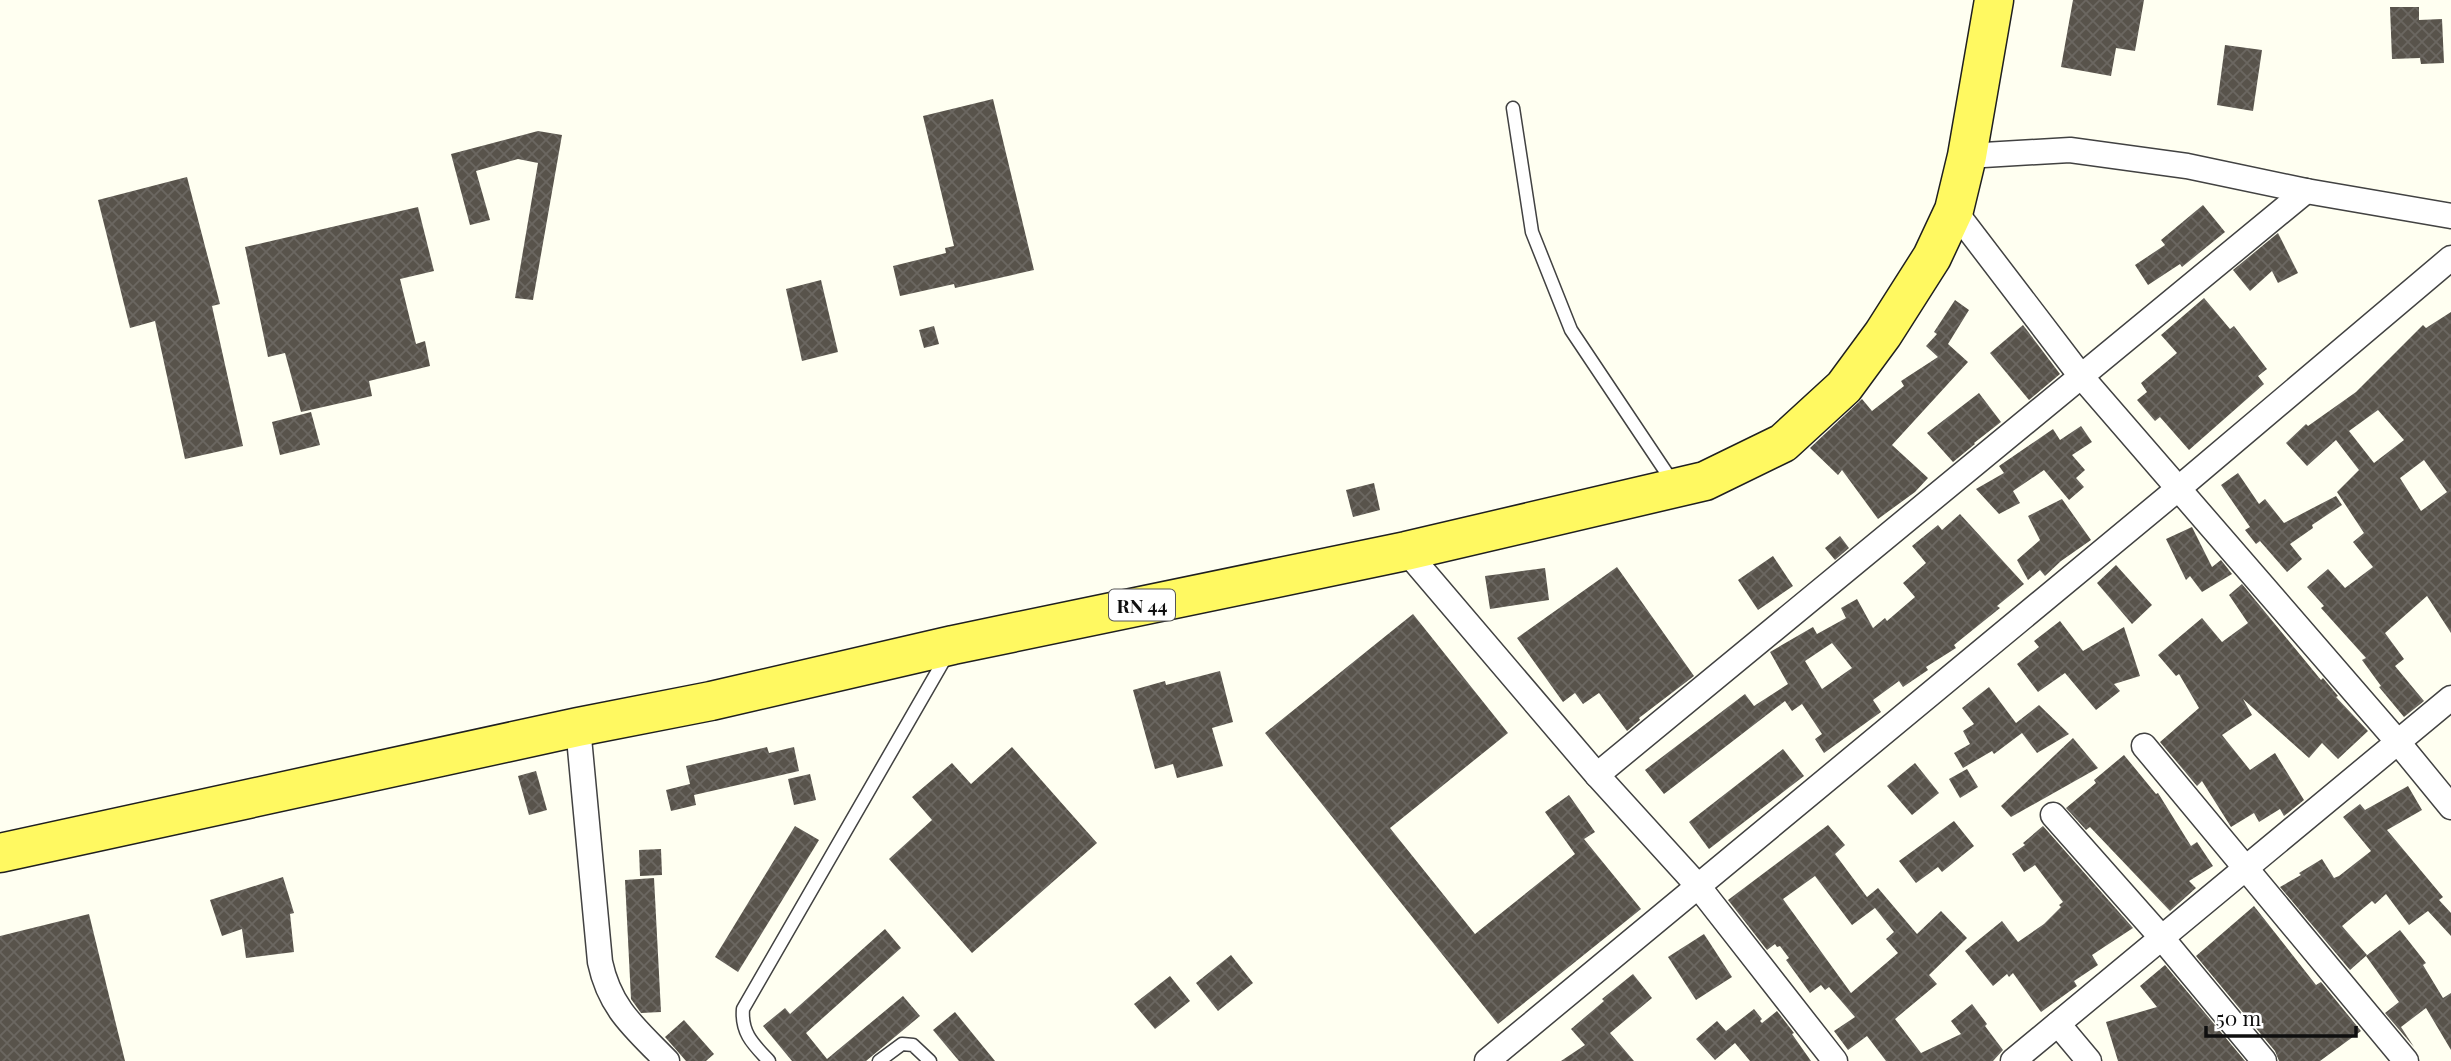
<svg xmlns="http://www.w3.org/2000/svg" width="2451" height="1061" font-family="'Playfair Display',serif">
<defs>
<pattern id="building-cross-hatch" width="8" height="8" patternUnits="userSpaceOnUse" patternTransform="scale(1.75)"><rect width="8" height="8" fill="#58534b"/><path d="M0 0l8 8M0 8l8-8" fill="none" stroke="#6b6761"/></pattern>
</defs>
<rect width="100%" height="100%" fill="#fffff1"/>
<!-- building -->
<g fill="url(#building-cross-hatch)" fill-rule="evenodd">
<polygon points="2073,0 2144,0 2135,51 2116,48 2111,76 2061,67"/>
<polygon points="2390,7 2419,7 2419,20 2442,19 2444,63 2421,64 2420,58 2392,59"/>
<polygon points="2225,45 2262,50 2253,111 2217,105"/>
<polygon points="993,99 1034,270 955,288 954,284 900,296 893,266 946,253 945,248 954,246 923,116"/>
<polygon points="538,131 562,135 533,300 515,298 538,163 518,159 476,171 490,220 470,225 451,154"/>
<polygon points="187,177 220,304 212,306 243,446 185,459 155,321 130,328 98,200"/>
<polygon points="2203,205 2225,232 2182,267 2180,264 2148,285 2135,265 2165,245 2161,240"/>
<polygon points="418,207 434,271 400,279 416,344 425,341 430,366 369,381 372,396 301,412 285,353 268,357 245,247"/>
<polygon points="2278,233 2298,273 2278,283 2272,271 2250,291 2233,270"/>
<polygon points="821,280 838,352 802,361 786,289"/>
<polygon points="2204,298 2230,329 2234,326 2267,369 2258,376 2264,384 2189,450 2160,417 2155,421 2137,400 2147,392 2141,383 2177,353 2161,335"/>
<polygon points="1955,300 1969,310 1948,344 1968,362 1892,445 1928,478 1915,492 1878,519 1842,470 1838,475 1810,448 1862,399 1872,411 1904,386 1901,381 1938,357 1926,346 1937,334 1934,332"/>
<path d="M2451,312v321l-24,-37 -42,37 19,26 -9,7 29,35 -20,16 -25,-30 2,-1 -19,-26 4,-2 -45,-50 3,-2 -17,-19 21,-18 17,19 28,-21 -20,-25 11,-9 -27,-41 22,-22 -23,-30 -29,26 -21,-23 20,-19 2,2 48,-34 67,-67 3,3zM2378,410l26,30 -30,23 -25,-32zM2424,460l23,32 -26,19 -21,-33z"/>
<polygon points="2023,325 2060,374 2029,400 1990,353"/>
<polygon points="934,326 939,344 924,348 919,330"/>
<polygon points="1979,393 2001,422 1974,443 1975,444 1953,462 1927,433"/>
<polygon points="311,412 320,445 280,455 272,422"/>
<polygon points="2081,426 2092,442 2072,455 2085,470 2076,478 2084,487 2069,500 2044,470 2013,491 2020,503 1999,514 1976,489 2004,473 1999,466 2053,429 2060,440"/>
<polygon points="2238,473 2259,504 2265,499 2284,523 2336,496 2342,505 2312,525 2313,528 2290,544 2302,559 2287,572 2260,541 2256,544 2245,530 2250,527 2221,485"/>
<polygon points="1374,483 1380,510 1353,517 1346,490"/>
<polygon points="2062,499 2091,540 2061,561 2045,576 2040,570 2028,580 2017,560 2040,540 2028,516"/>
<path d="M1960,514l64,70 -27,22 3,2 -46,37 2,3 -30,19 2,3 -25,17 -4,-6 -26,19 8,12 -57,41 -9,-14 7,-5 -20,-30 -10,7 -7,-10 -121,93 -19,-24 100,-76 9,12 34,-22 -18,-32 43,-25 4,7 29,-16 -5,-10 16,-9 16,29 12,-10 2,3 28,-24 -12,-14 23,-20 -14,-17 26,-21 4,5zM1832,643l20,25 -30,21 -17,-28z"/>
<polygon points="2192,527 2212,567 2221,560 2232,574 2202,592 2190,576 2186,580 2166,539"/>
<polygon points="1840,536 1849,548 1835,560 1825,548"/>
<polygon points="1773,556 1793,586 1758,610 1738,580"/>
<polygon points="2116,565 2152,605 2132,624 2097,583"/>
<polygon points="1617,567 1694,676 1639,718 1640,720 1627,731 1599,693 1583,704 1575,693 1563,702 1517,638"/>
<polygon points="1545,568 1549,600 1490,609 1485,576"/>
<polygon points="2242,584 2321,680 2323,678 2338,696 2336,697 2368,731 2338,759 2322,743 2309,758 2243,699 2252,715 2222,735 2250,770 2275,753 2304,800 2284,816 2280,809 2259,822 2254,813 2231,827 2202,781 2197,786 2160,742 2199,708 2179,674 2176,676 2158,655 2202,618 2222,642 2248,623 2229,595"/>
<polygon points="1413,614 1508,733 1390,828 1475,934 1575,854 1545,812 1569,795 1595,832 1584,839 1641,909 1498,1024 1265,733"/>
<polygon points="2060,621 2083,651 2124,627 2140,676 2114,684 2120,691 2096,710 2065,673 2038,692 2017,664 2039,647 2034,641"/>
<polygon points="1220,671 1233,722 1212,728 1223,766 1177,778 1173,764 1155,769 1133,690 1165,681 1166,685"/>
<polygon points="1989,687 2016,723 2039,705 2069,734 2037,753 2022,733 1994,754 1992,751 1963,768 1954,753 1970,744 1963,731 1974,724 1962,708"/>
<polygon points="2073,738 2098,768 2011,817 2001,806"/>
<polygon points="767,747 769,753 794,747 799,771 694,795 696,805 671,811 666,790 690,784 686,766"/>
<polygon points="1012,747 1097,843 972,953 889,859 932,820 912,797 952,763 971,784"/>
<polygon points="1783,749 1804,776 1709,849 1689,822"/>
<polygon points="2124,755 2156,794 2158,793 2191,846 2197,842 2213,866 2189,881 2196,888 2170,911 2090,827 2086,830 2066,808 2096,783 2094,780"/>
<polygon points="1915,763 1939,793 1912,815 1887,786"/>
<polygon points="1967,769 1978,787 1960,798 1949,779"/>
<polygon points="536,771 547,810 529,815 518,776"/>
<polygon points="810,774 816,800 794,805 788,779"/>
<polygon points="2408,786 2422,810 2387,830 2443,897 2439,900 2451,913 2451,936 2428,911 2409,925 2386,894 2375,904 2372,901 2342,926 2367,955 2350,970 2280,887 2301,875 2299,873 2322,859 2334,878 2339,876 2371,851 2343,817 2360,804 2365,810"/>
<polygon points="1954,821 1974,846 1942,872 1938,867 1916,883 1899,861"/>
<path d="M1828,825l17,20 -10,9 32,43 11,-9 39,46 24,-23 26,27 -38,37 8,9 -42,35 26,34 40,-19 -10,-13 21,-17 15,20 -2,2 18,24 -10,11h-107l-19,-25 -19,14 -14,-19 21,-14 -26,-30 -4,3 -4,-5 -11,8 -24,-33 3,-2 -9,-12 -3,1 -2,-3 -8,6 -39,-50zM1815,876l37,49 23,-17 19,24 -8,7 12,14 -47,40 -68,-94z"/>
<polygon points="795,826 819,840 738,972 715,957"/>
<polygon points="2043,826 2133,928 2092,955 2098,965 2074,981 2077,986 2041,1012 2013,973 2009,977 2007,974 1993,986 1965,951 2002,921 2018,942 2044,924 2061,907 2059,905 2063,902 2035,865 2024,872 2012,854 2025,845 2023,843"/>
<polygon points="661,849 662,875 640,876 639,850"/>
<polygon points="283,877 294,913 290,914 294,952 246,958 242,929 222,936 210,900"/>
<polygon points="654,878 661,1012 641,1013 631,999 625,880"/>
<polygon points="2254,906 2316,985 2321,982 2361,1031 2320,1061 2279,1061 2275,1051 2196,956"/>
<polygon points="89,914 125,1061 0,1061 0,936"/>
<polygon points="885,929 901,948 806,1033 827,1059 903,996 920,1016 866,1061 792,1061 763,1026 785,1008 790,1014"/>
<polygon points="2400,930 2426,963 2423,965 2443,998 2451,993 2451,1050 2426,1008 2401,1027 2414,1047 2385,1013 2399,1002 2366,956"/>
<polygon points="1704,934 1732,977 1696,1000 1668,957"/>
<polygon points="1231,955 1253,983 1218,1011 1196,983"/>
<polygon points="2165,965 2245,1061 2118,1061 2106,1022 2157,1007 2140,986"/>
<polygon points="1633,974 1652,998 1610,1033 1634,1061 1561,1061 1585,1045 1571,1029 1604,1001 1602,999"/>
<polygon points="1170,976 1190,1001 1155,1029 1134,1004"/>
<polygon points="1754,1009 1762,1019 1760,1021 1762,1023 1777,1011 1794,1033 1792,1034 1811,1061 1750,1061 1735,1043 1715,1060 1696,1039 1717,1021 1726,1031"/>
<polygon points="955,1012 995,1061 959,1061 933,1030"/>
<polygon points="684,1020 714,1054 706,1061 686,1061 665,1037"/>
</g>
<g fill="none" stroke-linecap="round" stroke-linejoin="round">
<defs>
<g id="service">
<polyline points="1513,108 1532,232 1571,330 1674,484"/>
<path d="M769,1061c-16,-17 -28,-28 -26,-52l204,-354"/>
<polyline points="879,1061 902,1044 913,1045 930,1061"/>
</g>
<g id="minor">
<polyline points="1967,156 2070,150 2187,166 2306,191 2451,216"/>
<polyline points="1954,210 2080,375 2397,741 2451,807"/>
<polyline points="1406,551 1597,775 1698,886 1835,1061"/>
<path d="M578,727l22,235c10,47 35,66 67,99"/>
<polyline points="2144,746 2406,1061"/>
<polyline points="1597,775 2306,191"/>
<polyline points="2053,815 2161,937 2264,1061"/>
<polyline points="2058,1024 2089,1061"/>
<polyline points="1487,1061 2179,488 2451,258"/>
<polyline points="2013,1061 2451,698"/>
</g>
<polyline id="primary" points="0,853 578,727 711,701 953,645 1406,551 1705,481 1783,443 1844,387 1883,334 1932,257 1954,210 1967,156 1994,0"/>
</defs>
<!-- service casing -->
<use href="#service" stroke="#424242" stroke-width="15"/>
<!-- minor casing -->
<use href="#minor" stroke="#424242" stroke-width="27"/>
<!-- primary casing -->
<use href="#primary" stroke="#202020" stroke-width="41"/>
<!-- service -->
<use href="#service" stroke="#fff" stroke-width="12"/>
<!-- minor -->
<use href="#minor" stroke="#fff" stroke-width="24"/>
<!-- primary -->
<use href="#primary" stroke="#fff961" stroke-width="38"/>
</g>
<g text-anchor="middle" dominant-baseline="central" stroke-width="7" stroke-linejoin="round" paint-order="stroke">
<!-- shield labels -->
<rect fill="#fff" stroke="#575757" stroke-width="2" x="1109" y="589.5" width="66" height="31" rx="5"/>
<g font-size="19" font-weight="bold" fill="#0f0f0f">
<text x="1142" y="605">RN 44</text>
</g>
</g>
<!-- scale -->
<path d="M2206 1026v10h150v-10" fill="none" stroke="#0f0f0f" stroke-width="3.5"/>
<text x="2216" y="1026" font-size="21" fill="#0f0f0f" stroke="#ffffff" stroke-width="5" paint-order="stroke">50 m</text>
</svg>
